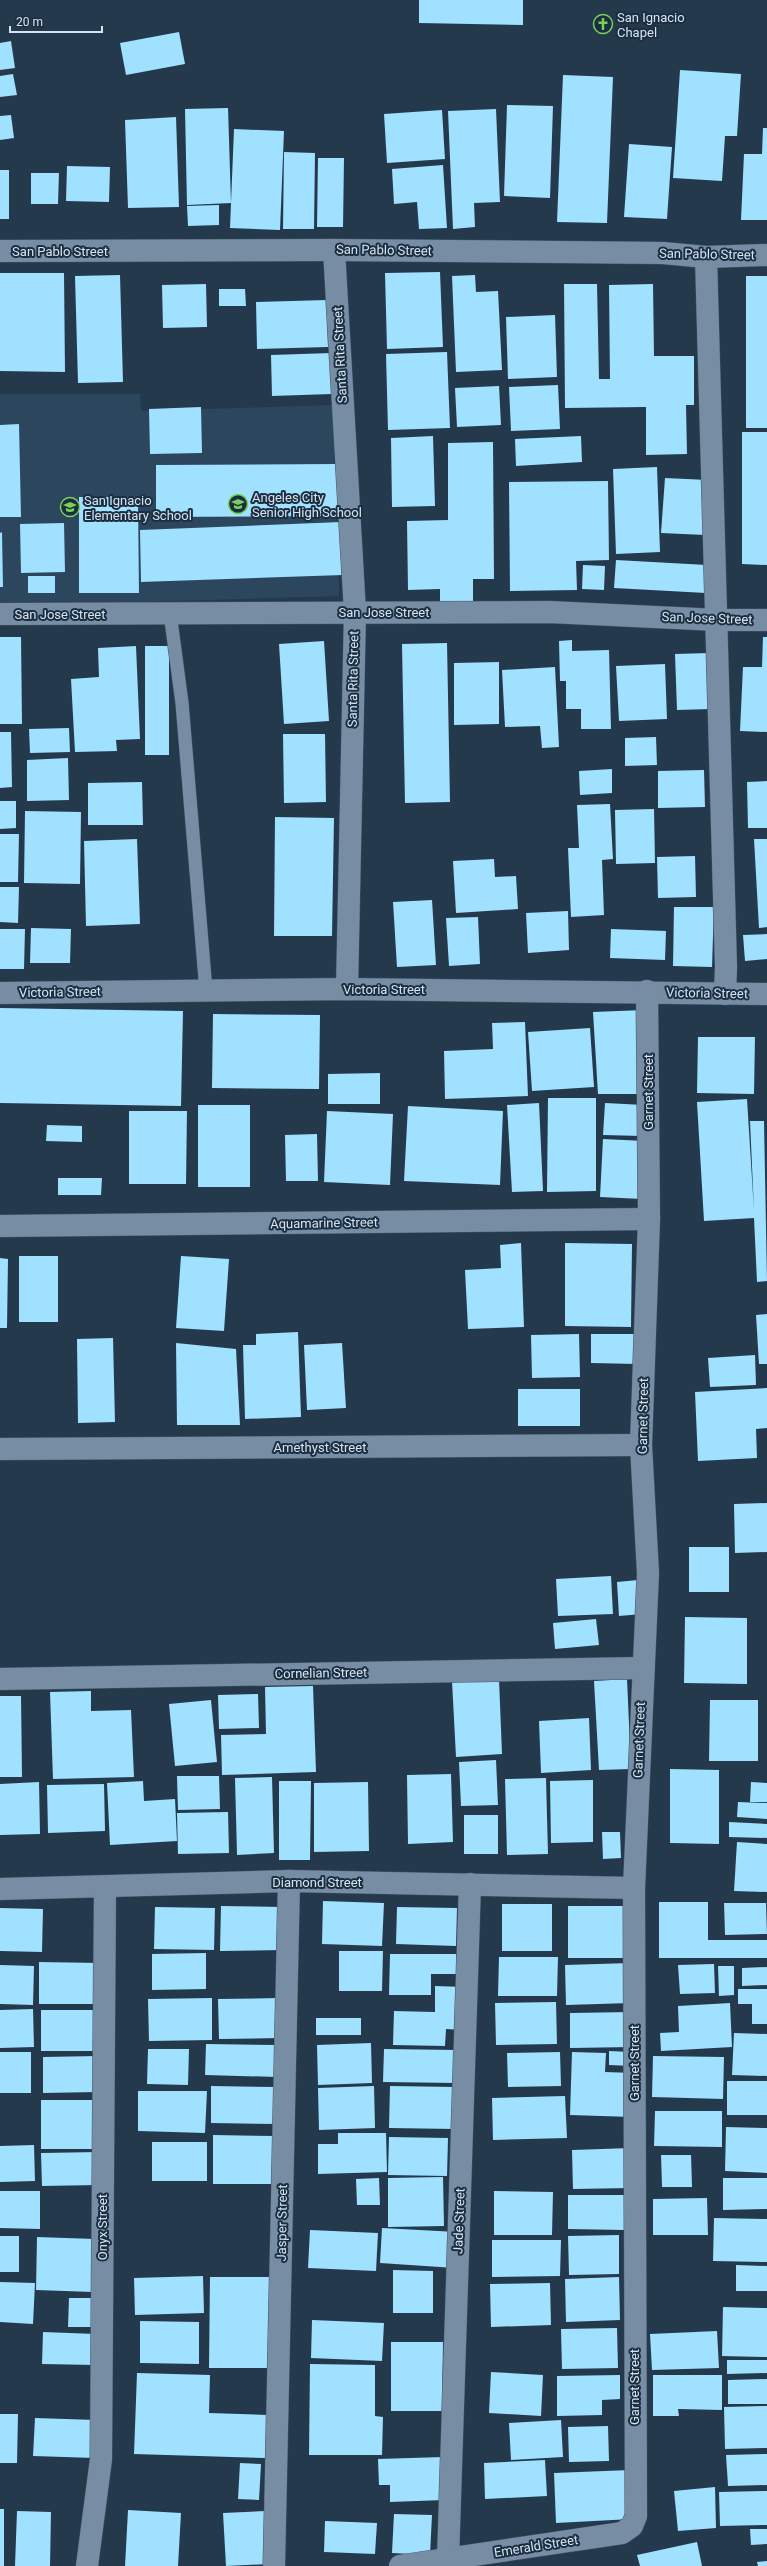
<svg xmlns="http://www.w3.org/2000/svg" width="767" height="2566" font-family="Roboto,sans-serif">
<rect width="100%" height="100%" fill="#25394d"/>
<!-- built -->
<polygon fill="#2c465d" points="0,394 140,394 141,411 333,405 339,596 140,602 0,602"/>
<!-- building -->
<g fill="#9fe1fe">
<polygon points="419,0 523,0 523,25 419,23"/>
<polygon points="179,32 185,64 126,75 120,43"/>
<polygon points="11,41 15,68 0,70 0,43"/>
<polygon points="680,70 741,74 737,136 725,136 722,181 673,178"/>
<polygon points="13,74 17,95 0,97 0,76"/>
<polygon points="563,75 613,77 607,223 557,222"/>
<polygon points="507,105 553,106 550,198 504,196"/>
<polygon points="228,108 231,203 187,205 185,109"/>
<polygon points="496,109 500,202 474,203 475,227 453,229 448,111"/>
<polygon points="442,110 445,159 387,163 384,114"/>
<polygon points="11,115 14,138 0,140 0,116"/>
<polygon points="176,117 179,207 128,208 125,120"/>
<polygon points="763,128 767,128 767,220 741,220 744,154 762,154"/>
<polygon points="234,129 284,131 280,230 230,228"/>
<polygon points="629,144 672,147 667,219 624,217"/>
<polygon points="284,152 315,153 314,229 283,229"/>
<polygon points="318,158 344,158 343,227 317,227"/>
<polygon points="443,165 447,228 419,229 417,202 394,204 392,169"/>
<polygon points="67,166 110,167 109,202 66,201"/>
<rect x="0" y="170" width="9" height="49"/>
<polygon points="31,173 59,173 58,204 31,204"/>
<polygon points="219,205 219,225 188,226 187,206"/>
<polygon points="440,272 443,347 387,349 385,273"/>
<polygon points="0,273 64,273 65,372 0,371"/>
<polygon points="120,275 123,382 78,383 75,276"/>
<polygon points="475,275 476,292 498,291 502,370 456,372 452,276"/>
<rect x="746" y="276" width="21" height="152"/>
<polygon points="206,284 207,327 163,328 162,285"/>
<polygon points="564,284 597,284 599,379 610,379 609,285 653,284 654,356 694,356 694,405 686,405 687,454 646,455 646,407 565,408"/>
<polygon points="219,289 245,289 246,306 219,306"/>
<polygon points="327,300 328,347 257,349 256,302"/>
<polygon points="555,315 557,377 508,379 506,317"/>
<polygon points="447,352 450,428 388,430 386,354"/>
<polygon points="331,353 332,394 272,396 271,355"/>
<polygon points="558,385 560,429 511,431 509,387"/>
<polygon points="499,386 501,425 457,427 455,388"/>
<polygon points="201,407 202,453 150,454 149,409"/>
<polygon points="19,424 21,517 0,517 0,425"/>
<polygon points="742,432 767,432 767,565 742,564"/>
<polygon points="433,436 435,506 392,507 391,438"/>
<polygon points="581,436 582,462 516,466 515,439"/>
<polygon points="493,442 494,579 473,579 473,604 440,604 440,589 408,590 407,521 448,520 448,443"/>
<polygon points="338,464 338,516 156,517 156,465"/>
<polygon points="657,467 660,552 616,554 613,469"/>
<polygon points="665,478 708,480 705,535 661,533"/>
<polygon points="608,481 609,560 576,561 577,590 510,591 509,482"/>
<polygon points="79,497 138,497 139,593 79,593"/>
<polygon points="341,522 343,575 141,582 140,530"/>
<polygon points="64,523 65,572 21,573 20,524"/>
<polygon points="2,532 3,587 0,587 0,533"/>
<polygon points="616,560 707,565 706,593 614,588"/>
<polygon points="583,565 605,566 604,590 582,589"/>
<rect x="28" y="576" width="27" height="17"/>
<polygon points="0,637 21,637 22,724 0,724"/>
<polygon points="763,637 767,637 767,732 740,731 743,667 762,667"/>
<polygon points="572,640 572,651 609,650 611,729 581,729 581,709 566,709 566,681 560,681 559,641"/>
<polygon points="324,641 329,721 284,724 279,644"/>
<polygon points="447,643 450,802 405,803 402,644"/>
<polygon points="136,646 140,739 116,740 117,751 75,752 71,679 99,677 98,648"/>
<rect x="145" y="646" width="24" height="109"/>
<polygon points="709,653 711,709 677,710 675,654"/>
<polygon points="499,662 499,724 454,725 454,663"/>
<polygon points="665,664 667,719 619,721 616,666"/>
<polygon points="555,667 559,747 542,748 540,726 505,727 502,670"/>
<polygon points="69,728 70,752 30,753 29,729"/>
<polygon points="0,732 11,732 12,787 0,788"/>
<polygon points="283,734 325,734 326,802 284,803"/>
<polygon points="656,737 657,765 625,766 625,738"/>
<polygon points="68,758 69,800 27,801 27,760"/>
<polygon points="612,769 612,793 580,795 579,771"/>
<polygon points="704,770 705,807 658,808 658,771"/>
<polygon points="767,781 767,828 748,828 747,782"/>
<polygon points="142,782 143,825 88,825 88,783"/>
<polygon points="0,801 16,801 16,828 0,829"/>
<polygon points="610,804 613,859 602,860 604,915 571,917 568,848 579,848 577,805"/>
<polygon points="654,809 655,863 616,864 615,810"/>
<polygon points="25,811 81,812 80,884 24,883"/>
<polygon points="275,817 334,818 332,936 274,936"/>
<polygon points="0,834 19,834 18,882 0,882"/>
<polygon points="137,839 140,924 86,926 84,841"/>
<polygon points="754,839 767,839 767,927 759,928"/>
<polygon points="695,856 696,897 658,898 657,857"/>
<polygon points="494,859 495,877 516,876 518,909 456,913 453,861"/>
<polygon points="0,887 19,887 18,923 0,922"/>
<polygon points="432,900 436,965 397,967 393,902"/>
<polygon points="674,907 714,907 712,967 673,966"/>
<polygon points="568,911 569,950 528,953 526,913"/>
<polygon points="478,917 480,964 449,966 446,918"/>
<polygon points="31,928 71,929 70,963 30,963"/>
<polygon points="0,929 25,929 24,969 0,969"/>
<polygon points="611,929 666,931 665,960 610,958"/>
<polygon points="767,934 767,959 745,961 743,935"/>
<polygon points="0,1008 183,1011 181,1106 0,1103"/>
<polygon points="644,1010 641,1094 598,1094 593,1012"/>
<polygon points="213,1014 320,1015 319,1089 212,1088"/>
<polygon points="525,1022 528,1096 445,1099 444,1051 493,1049 492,1023"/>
<polygon points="590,1028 594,1087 532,1091 528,1032"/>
<polygon points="698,1037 755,1037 754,1094 697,1093"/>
<polygon points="380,1073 380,1104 328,1104 328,1074"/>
<polygon points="548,1098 596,1098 596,1191 547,1192"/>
<polygon points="747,1099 754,1211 750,1121 764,1121 767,1281 757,1282 754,1218 704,1221 697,1102"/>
<polygon points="539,1103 543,1191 512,1192 507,1105"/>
<polygon points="605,1103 644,1105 642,1136 603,1135"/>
<rect x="198" y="1105" width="52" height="82"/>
<polygon points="408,1106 503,1111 500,1185 404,1181"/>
<polygon points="129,1111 187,1111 186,1184 129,1184"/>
<polygon points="327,1111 393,1114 390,1185 324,1182"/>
<polygon points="47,1125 82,1126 82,1142 46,1141"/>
<polygon points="317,1134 318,1181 286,1181 285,1135"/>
<polygon points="603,1139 645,1141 642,1199 600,1197"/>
<polygon points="58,1178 102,1178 101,1195 58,1195"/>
<polygon points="521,1243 524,1327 468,1329 465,1270 501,1268 500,1245"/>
<polygon points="565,1243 632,1244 631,1327 565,1326"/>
<rect x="19" y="1256" width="39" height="66"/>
<polygon points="181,1256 229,1259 224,1331 176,1328"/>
<polygon points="0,1258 8,1259 7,1328 0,1328"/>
<polygon points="767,1314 767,1364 759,1364 756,1315"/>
<polygon points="298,1332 301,1417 245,1419 243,1345 256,1345 256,1334"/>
<polygon points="579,1334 580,1377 532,1378 531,1335"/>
<polygon points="591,1334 637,1334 637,1364 591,1363"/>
<polygon points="113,1338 115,1422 78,1423 77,1339"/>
<polygon points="176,1343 236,1349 240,1425 177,1425"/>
<polygon points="342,1343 346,1408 307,1410 304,1345"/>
<polygon points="755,1355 756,1385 710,1387 708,1358"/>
<polygon points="767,1388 767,1428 756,1429 757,1458 698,1461 695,1392"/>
<rect x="518" y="1389" width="62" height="37"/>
<polygon points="767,1503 767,1552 735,1553 734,1504"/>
<rect x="689" y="1547" width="40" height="45"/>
<polygon points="611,1576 613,1614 558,1616 556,1579"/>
<polygon points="638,1580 642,1614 619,1616 617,1582"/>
<polygon points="685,1617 747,1618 747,1684 684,1683"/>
<polygon points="596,1619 599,1645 555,1649 553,1623"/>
<polygon points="499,1679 502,1754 456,1757 452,1681"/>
<polygon points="627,1679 631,1769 599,1770 594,1681"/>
<polygon points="313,1686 316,1772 222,1775 221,1735 266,1734 265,1687"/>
<polygon points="91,1691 91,1711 131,1710 134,1777 53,1779 50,1692"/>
<polygon points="258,1694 259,1728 219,1729 218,1695"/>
<polygon points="0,1696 21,1696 22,1777 0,1777"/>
<polygon points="211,1700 217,1762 175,1766 169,1704"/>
<polygon points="710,1700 758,1700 758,1761 709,1761"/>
<polygon points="589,1718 591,1770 541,1773 539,1721"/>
<polygon points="496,1760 498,1805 461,1806 459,1762"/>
<polygon points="670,1769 719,1770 719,1844 670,1843"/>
<polygon points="451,1774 453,1842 408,1844 407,1775"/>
<polygon points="177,1776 219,1776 220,1809 178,1810"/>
<polygon points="272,1777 274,1853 237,1855 235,1778"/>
<polygon points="546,1778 548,1854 507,1855 505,1779"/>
<polygon points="593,1780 593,1842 551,1843 550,1781"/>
<polygon points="143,1781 144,1801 175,1799 177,1841 110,1845 107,1783"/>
<polygon points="279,1781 311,1781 310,1860 279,1860"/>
<polygon points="39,1782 40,1834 0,1835 0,1784"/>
<polygon points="368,1782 369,1851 314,1852 314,1783"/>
<polygon points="751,1782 767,1783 767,1802 750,1802"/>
<polygon points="104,1784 105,1831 48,1833 47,1785"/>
<polygon points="738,1802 767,1803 767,1819 737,1817"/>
<polygon points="228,1812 229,1853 178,1854 177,1813"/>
<rect x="464" y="1815" width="34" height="39"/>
<polygon points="729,1822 767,1824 767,1838 729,1837"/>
<polygon points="602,1832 620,1832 621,1858 603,1859"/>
<polygon points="737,1842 767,1844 767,1892 734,1891"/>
<polygon points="323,1901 384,1903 382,1946 322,1944"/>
<polygon points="659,1902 708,1902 708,1940 767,1940 767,1958 659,1958"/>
<polygon points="724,1903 766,1903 767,1934 725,1935"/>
<rect x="502" y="1904" width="50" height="47"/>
<polygon points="221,1906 283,1907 283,1950 220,1951"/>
<rect x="568" y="1906" width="64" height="52"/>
<polygon points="155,1907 215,1908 214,1950 154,1949"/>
<polygon points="397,1907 457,1908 456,1946 396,1944"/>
<polygon points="0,1908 43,1909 42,1952 0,1951"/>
<polygon points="339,1951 383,1951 382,1991 339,1991"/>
<polygon points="206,1953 206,1989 152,1990 152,1954"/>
<polygon points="390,1954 456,1954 456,1974 431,1974 431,1995 389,1995"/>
<polygon points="499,1957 558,1957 557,1996 498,1996"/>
<polygon points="39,1962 100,1963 99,2004 39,2004"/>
<polygon points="630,1963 631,2003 566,2005 565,1965"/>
<polygon points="714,1964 715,1993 680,1994 678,1965"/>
<polygon points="0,1965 34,1966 33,2005 0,2004"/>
<polygon points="718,1966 734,1966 734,1995 719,1996"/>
<polygon points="767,1967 767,1985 742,1986 742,1968"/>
<polygon points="435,1986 465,1987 463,2030 446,2029 445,2046 393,2045 394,2011 435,2012"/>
<polygon points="738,1989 767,1989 767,2024 752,2024 752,2004 738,2004"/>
<polygon points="212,1998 212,2040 149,2041 148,1999"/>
<polygon points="279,1998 280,2038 219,2039 218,1999"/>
<polygon points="556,2002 557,2044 496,2045 495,2003"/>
<polygon points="730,2003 732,2047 661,2051 660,2033 679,2032 678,2006"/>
<polygon points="33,2009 34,2047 0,2048 0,2010"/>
<rect x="41" y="2010" width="61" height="41"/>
<polygon points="632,2012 633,2047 570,2048 570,2013"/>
<rect x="316" y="2018" width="45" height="17"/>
<polygon points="734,2033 767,2034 767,2076 732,2075"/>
<polygon points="371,2043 372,2083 318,2085 317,2045"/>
<polygon points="206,2044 277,2045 277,2077 205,2075"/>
<polygon points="148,2049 189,2049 188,2085 147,2084"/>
<polygon points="384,2049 457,2050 456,2083 383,2082"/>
<polygon points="609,2051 631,2052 631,2066 609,2065"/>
<rect x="0" y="2052" width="31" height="41"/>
<polygon points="560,2052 561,2086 508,2087 507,2053"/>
<polygon points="572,2052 606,2053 605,2072 633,2073 632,2117 570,2115"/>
<polygon points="97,2056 97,2092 43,2093 43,2057"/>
<polygon points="653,2056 724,2057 723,2099 652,2097"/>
<rect x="727" y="2081" width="40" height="34"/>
<polygon points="211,2086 279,2087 279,2124 211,2123"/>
<polygon points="374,2086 375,2128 319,2130 318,2088"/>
<polygon points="390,2086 456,2087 455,2129 389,2128"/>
<polygon points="138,2091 207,2091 205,2133 138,2131"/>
<polygon points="565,2096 567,2138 493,2140 492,2098"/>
<rect x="41" y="2100" width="58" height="49"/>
<polygon points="655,2111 722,2111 722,2147 654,2146"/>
<polygon points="726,2127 767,2128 767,2173 725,2171"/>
<polygon points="338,2133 386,2133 387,2172 318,2174 318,2144 338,2144"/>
<polygon points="213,2135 275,2136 275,2184 213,2184"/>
<polygon points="389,2137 448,2138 447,2176 388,2175"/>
<rect x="152" y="2142" width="55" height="39"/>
<polygon points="34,2145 35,2181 0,2182 0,2146"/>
<polygon points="631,2148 632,2188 573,2189 572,2150"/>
<polygon points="99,2152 98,2185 42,2186 41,2153"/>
<polygon points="661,2155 691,2155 692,2187 662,2187"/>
<polygon points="443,2177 444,2226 388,2227 388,2178"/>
<polygon points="379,2178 380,2205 357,2205 356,2179"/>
<polygon points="723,2178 767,2178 767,2209 723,2210"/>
<polygon points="0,2191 40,2191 40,2229 0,2228"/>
<polygon points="494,2191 553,2192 552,2235 494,2235"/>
<polygon points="568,2195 625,2195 624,2230 568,2229"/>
<polygon points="707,2198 708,2235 653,2235 653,2199"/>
<polygon points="714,2218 767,2219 767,2262 713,2261"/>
<polygon points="382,2228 457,2232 455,2268 380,2263"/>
<polygon points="310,2230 378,2233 376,2271 308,2268"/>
<polygon points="619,2235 619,2274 569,2275 568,2236"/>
<rect x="0" y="2236" width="19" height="36"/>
<polygon points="37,2237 95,2239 93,2292 36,2290"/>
<polygon points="492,2240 561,2240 560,2276 492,2277"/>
<polygon points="736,2265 767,2266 767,2291 736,2291"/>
<polygon points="393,2270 433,2271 433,2313 393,2313"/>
<polygon points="203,2276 204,2313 135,2315 134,2278"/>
<polygon points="210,2277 276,2277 276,2368 209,2368"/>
<polygon points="619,2277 620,2320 566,2322 565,2279"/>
<polygon points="0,2282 35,2283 33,2324 0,2322"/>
<polygon points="550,2283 551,2325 491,2327 490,2284"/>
<polygon points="69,2298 96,2298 95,2327 68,2327"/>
<polygon points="723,2307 767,2308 767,2357 722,2356"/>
<polygon points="312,2320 384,2323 382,2361 311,2358"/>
<polygon points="140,2321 199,2322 199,2364 140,2363"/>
<polygon points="617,2328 618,2368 562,2369 561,2329"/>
<polygon points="717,2331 719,2368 652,2370 650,2334"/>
<polygon points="43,2332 96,2334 95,2365 42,2364"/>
<polygon points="391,2342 443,2342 442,2411 391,2411"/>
<polygon points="727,2360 767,2360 767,2373 727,2374"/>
<polygon points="310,2364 375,2365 375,2416 383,2417 382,2455 309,2455"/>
<polygon points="491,2372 543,2375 541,2416 489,2413"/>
<polygon points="137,2373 210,2375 209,2413 267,2415 266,2458 134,2454"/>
<polygon points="620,2375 620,2399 602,2400 602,2415 557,2416 557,2376"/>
<polygon points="653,2375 722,2375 722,2410 678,2409 679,2416 653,2416"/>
<polygon points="767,2379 767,2404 728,2404 728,2380"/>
<polygon points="767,2406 767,2448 725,2449 724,2407"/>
<polygon points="0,2414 18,2414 17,2463 0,2463"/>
<polygon points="35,2418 96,2420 95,2458 33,2456"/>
<polygon points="561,2420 563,2457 511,2460 509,2423"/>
<polygon points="608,2426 609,2461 569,2462 568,2427"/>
<polygon points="767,2454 767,2485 728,2486 726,2455"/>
<polygon points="443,2457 444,2500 390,2502 390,2485 379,2485 378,2459"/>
<polygon points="545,2460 547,2496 485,2499 484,2463"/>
<polygon points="240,2463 261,2464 259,2500 238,2499"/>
<polygon points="630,2470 632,2519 556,2523 554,2473"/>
<polygon points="715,2487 716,2528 678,2531 674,2491"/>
<polygon points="767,2491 767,2525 720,2526 719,2492"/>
<rect x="0" y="2509" width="4" height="57"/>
<polygon points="128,2510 181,2513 178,2566 125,2566"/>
<polygon points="17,2511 51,2512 50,2566 15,2566"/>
<polygon points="266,2511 269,2564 226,2566 223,2513"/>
<polygon points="394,2514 432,2515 430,2555 392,2553"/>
<polygon points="325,2521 377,2523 375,2554 324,2552"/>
<polygon points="750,2529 767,2529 767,2544 751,2545"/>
<polygon points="697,2542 702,2566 640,2566 637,2555"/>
<polygon points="767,2561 767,2566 758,2566 757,2562"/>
</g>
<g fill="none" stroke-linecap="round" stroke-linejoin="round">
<defs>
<polyline id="lane" points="170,613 182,703 206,991"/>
<g id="street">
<polyline points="334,250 355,612 347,989"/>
<polyline points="0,251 334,250 663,253 706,257 767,255"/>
<polyline points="706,257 726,967 725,994"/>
<polyline points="0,614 549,612 718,620 767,620"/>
<polyline points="0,993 347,989 767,994"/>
<polyline points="0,1226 649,1219"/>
<polyline points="0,1449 641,1445"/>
<polyline points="0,1679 642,1668"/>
<polyline points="0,1889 289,1881 634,1888"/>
<polyline points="448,2559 470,1884"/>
<polyline points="87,2566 101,2459 105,1887"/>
<polyline points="274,2566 289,1881"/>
<polyline points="400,2566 622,2533 632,2526 636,2516 634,1888 648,1573 641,1445 649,1219 647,991"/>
</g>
</defs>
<!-- lane casing -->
<use href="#lane" stroke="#465767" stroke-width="14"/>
<!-- street casing -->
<use href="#street" stroke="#465767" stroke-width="23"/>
<!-- lane -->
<use href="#lane" stroke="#778da4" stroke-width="13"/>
<!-- street -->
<use href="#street" stroke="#778da4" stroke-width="22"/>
</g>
<!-- icons -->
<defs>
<symbol id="church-ring" viewBox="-11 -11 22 22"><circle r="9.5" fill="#1b2f42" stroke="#7ad156" stroke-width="1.5"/><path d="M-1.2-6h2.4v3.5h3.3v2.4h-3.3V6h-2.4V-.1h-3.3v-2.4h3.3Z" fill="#7ad156"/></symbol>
<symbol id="school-ring" viewBox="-11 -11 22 22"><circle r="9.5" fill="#1b2f42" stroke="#7ad156" stroke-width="1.5"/><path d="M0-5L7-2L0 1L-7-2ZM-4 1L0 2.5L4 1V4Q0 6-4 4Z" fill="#7ad156"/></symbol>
</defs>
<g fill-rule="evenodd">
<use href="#church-ring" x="592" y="13" width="22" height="22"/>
<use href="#school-ring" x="227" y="493" width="22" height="22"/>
<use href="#school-ring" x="59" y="496" width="22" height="22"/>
</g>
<g text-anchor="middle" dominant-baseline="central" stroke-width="4" stroke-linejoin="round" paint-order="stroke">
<!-- poi labels -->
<g font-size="13" fill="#d7e3f0" stroke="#1b2f42" text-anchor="start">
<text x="617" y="17">San Ignacio<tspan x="617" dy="15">Chapel</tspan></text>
<text x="252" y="497">Angeles City<tspan x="252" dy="15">Senior High School</tspan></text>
<text x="84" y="500">San Ignacio<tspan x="84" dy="15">Elementary School</tspan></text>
</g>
<!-- street labels -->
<g font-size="13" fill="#d7e3f0" stroke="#1b2f42">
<text transform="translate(384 250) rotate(1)">San Pablo Street</text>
<text x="60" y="251">San Pablo Street</text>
<text transform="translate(707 254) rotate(1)">San Pablo Street</text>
<text transform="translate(340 355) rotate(-93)">Santa Rita Street</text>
<text x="384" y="612">San Jose Street</text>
<text x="60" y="614">San Jose Street</text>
<text transform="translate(707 618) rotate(2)">San Jose Street</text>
<text transform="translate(353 679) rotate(-89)">Santa Rita Street</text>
<text x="384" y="989">Victoria Street</text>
<text transform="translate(60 992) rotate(-1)">Victoria Street</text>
<text transform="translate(707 993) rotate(1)">Victoria Street</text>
<text transform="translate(648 1092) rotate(-90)">Garnet Street</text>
<text transform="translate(324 1223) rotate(-1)">Aquamarine Street</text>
<text transform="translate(643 1416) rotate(-89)">Garnet Street</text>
<text x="320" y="1447">Amethyst Street</text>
<text transform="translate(321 1673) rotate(-1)">Cornelian Street</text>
<text transform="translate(639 1740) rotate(-88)">Garnet Street</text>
<text x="317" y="1882">Diamond Street</text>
<text transform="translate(634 2063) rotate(-90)">Garnet Street</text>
<text transform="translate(459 2221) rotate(-88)">Jade Street</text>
<text transform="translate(282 2223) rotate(-89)">Jasper Street</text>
<text transform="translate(102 2227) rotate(-90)">Onyx Street</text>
<text transform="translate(634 2387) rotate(-90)">Garnet Street</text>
<text transform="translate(536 2546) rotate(-9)">Emerald Street</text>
</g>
</g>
<!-- scale -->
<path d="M10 26v6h92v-6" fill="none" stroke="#d7e3f0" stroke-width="2"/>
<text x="16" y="26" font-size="12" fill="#d7e3f0" stroke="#1b2f42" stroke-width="3" paint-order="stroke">20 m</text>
</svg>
